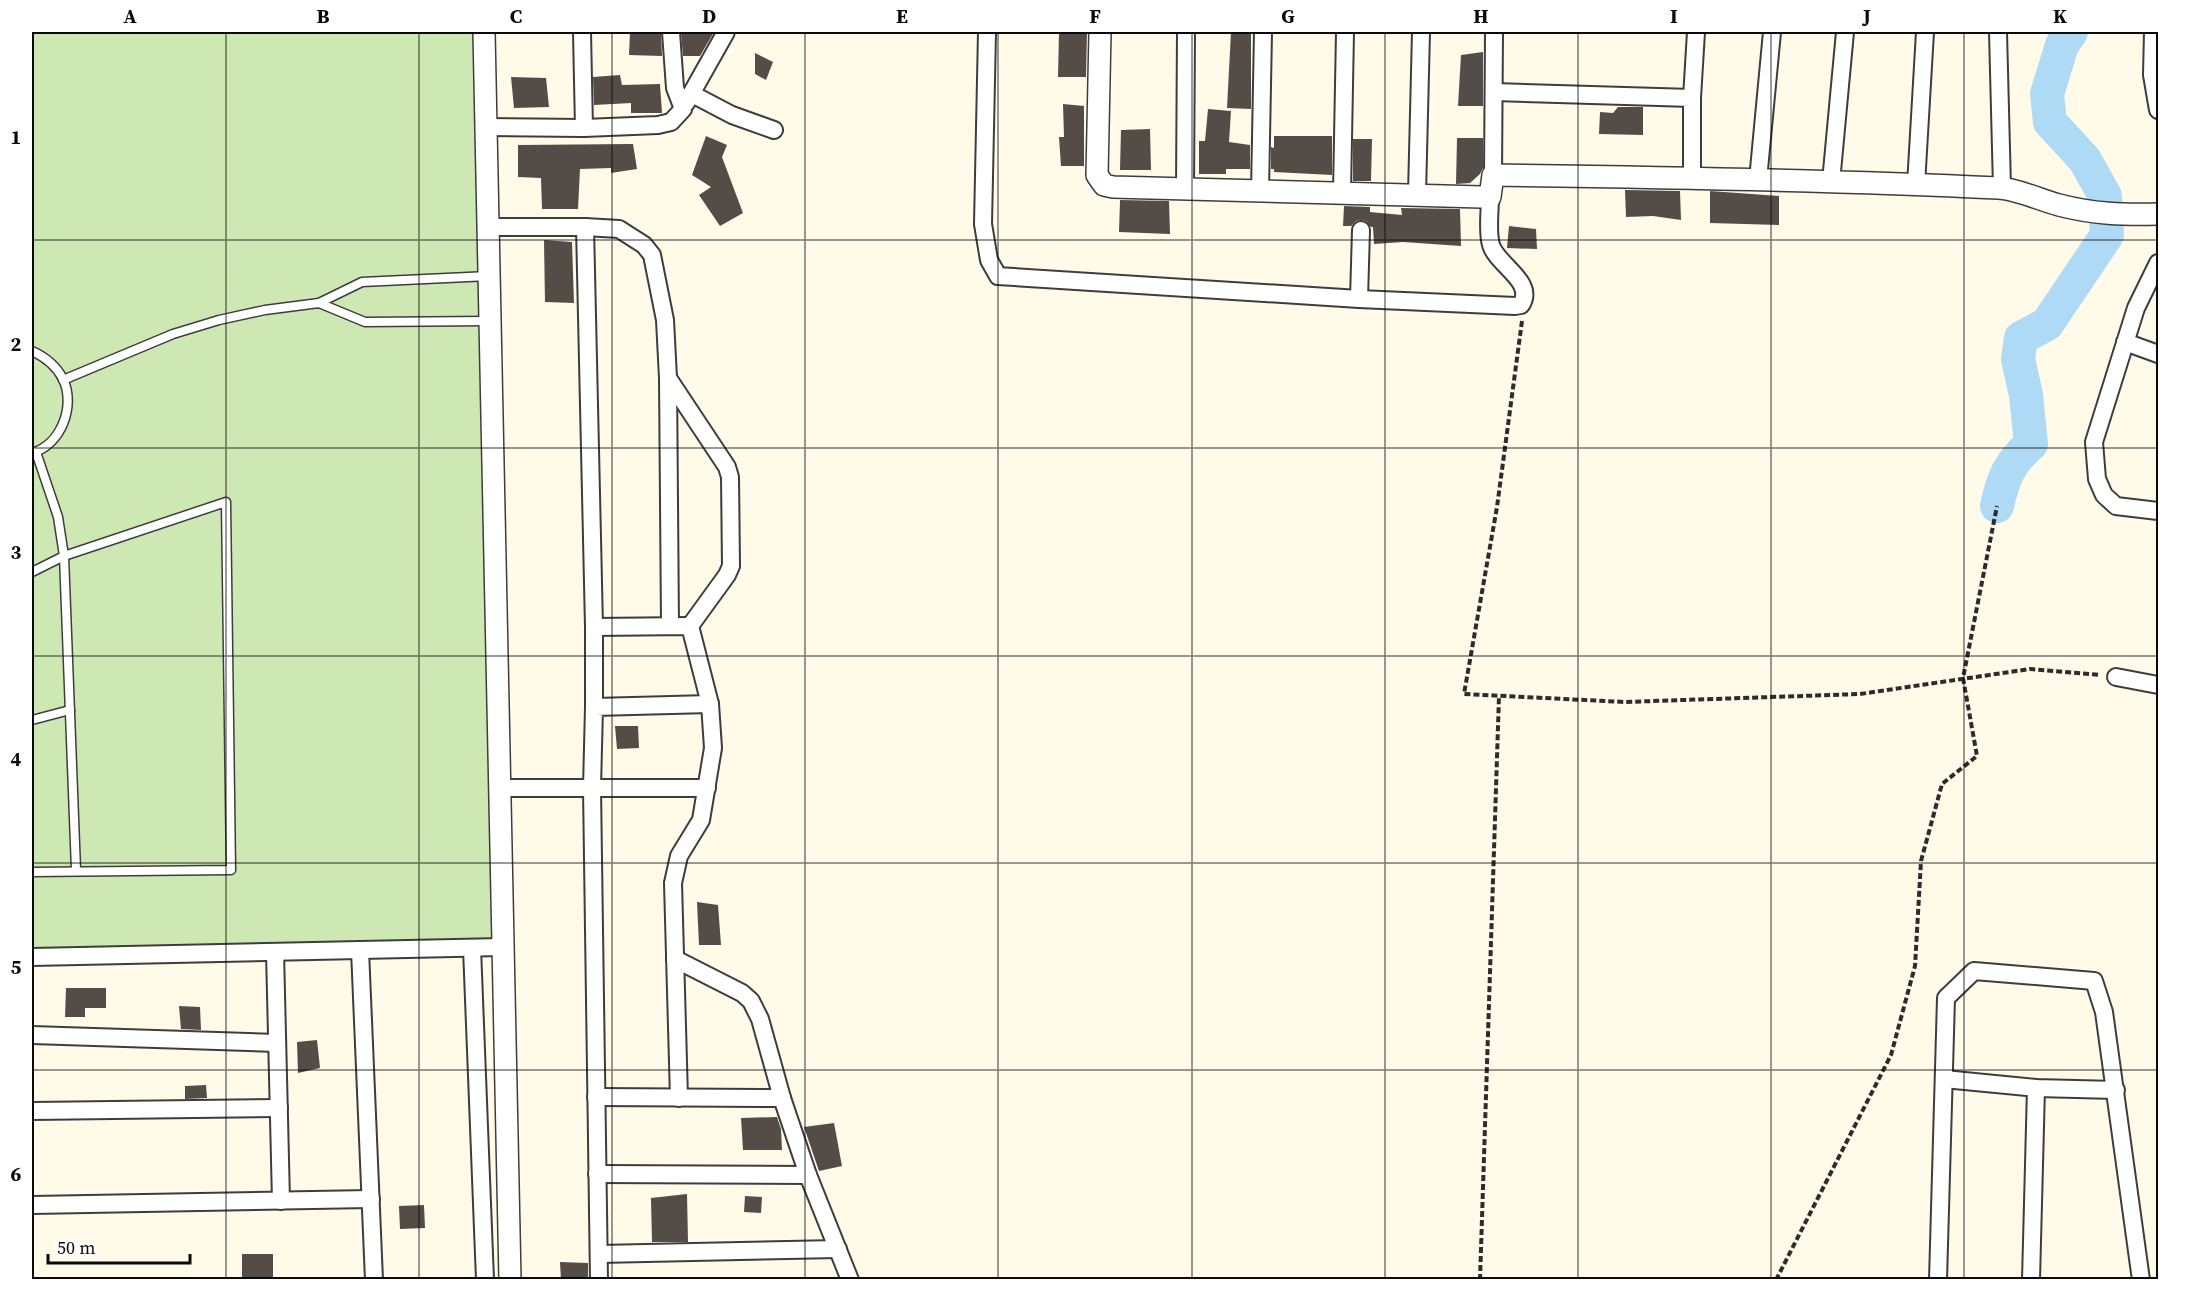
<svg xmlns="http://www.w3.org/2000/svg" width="2190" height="1311" font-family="'Source Serif 4',serif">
<rect width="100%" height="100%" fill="#fffbe8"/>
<!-- green -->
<polygon fill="#cee8b3" points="32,32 478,32 496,938 32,948"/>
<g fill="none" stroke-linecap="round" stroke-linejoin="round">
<!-- river -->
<path stroke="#aedaf5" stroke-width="34" d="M1997,506c6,-28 12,-43 34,-62l-5,-49 -8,-36 3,-21 26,-14 60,-89 -2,-39 -20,-36 -35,-38 -3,-28 15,-49 9,-13"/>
</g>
<!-- building -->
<g fill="#534c47">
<polygon points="630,32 661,32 662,56 629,55"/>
<polygon points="681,32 714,32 700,56 683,56"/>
<polygon points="1059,32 1087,32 1086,77 1058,77"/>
<polygon points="1231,32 1251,32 1251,109 1227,108"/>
<polygon points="1483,52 1483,106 1458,106 1461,55"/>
<polygon points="755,53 773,62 766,80 755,74"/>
<polygon points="620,75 622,85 660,84 662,113 631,113 631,103 594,105 593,77"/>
<polygon points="511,77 546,78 549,107 514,108"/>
<polygon points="1063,104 1084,106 1084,166 1061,166 1059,137 1064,137"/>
<polygon points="1618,107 1643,107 1643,135 1599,134 1600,112 1613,113"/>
<polygon points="1208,109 1231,111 1229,142 1250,145 1250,169 1226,169 1226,174 1199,174 1199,141 1205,141"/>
<polygon points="1150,129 1151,170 1120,170 1121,130"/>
<polygon points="706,136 727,145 722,157 743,213 720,226 699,195 711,187 692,175"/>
<polygon points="1274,136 1332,136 1332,175 1274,172 1274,169 1271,169 1271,147 1274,148"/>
<polygon points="1457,138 1483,138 1483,168 1480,174 1470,183 1456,184"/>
<polygon points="1353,139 1372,139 1371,181 1353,181"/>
<polygon points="633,144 637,169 611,173 611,168 580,169 578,209 542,209 541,178 518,177 518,145"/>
<polygon points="1625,190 1680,191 1681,220 1653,216 1626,217"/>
<polygon points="1710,191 1779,196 1779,225 1710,223"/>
<polygon points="1120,200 1169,201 1170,234 1119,232"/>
<polygon points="1344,206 1370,207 1370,212 1402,215 1401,208 1460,209 1461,246 1403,242 1374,244 1373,227 1371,227 1366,221 1361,220 1356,221 1351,226 1343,226"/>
<polygon points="1509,226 1536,229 1537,249 1507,248"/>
<polygon points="544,240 572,242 574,303 545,302"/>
<polygon points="615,726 638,726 639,748 617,749"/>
<polygon points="697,902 718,905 721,945 699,945"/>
<polygon points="66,988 106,988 106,1008 85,1008 85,1017 65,1017"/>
<polygon points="179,1006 200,1007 201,1030 181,1029"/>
<polygon points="317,1040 320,1068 298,1073 297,1042"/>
<polygon points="206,1085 207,1098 185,1099 185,1086"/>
<polygon points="777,1117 781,1129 782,1150 743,1150 741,1118"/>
<polygon points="834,1123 842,1166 819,1171 804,1127"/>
<polygon points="687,1194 688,1242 652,1242 651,1198"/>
<polygon points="745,1196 762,1197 761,1213 744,1212"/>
<polygon points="424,1205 425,1228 400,1229 399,1206"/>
<rect x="242" y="1254" width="31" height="26"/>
<polygon points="560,1262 588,1263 588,1280 561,1280"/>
</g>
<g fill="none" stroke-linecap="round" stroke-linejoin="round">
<defs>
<g id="service">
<polyline points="319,303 365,322 489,321"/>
<path d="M32,351c13,6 24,14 31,28 13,27 -2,66 -31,74"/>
<polyline points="63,380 173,334 219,320 265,310 319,303 362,282 489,276"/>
<polyline points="36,452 58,517 64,556 76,870"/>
<polyline points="32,572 64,556 226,502 231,870 32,872"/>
<polyline points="32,720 70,710"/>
</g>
<g id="minor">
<polyline points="582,32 584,128"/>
<path d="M987,32l-4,192 6,36 9,16 361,23 156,7 6,-1c15,-23 -24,-40 -30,-60 -4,-14 -1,-33 -1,-48"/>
<polyline points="1998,32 2002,188"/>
<polyline points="2153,32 2152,75 2158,110"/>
<polyline points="1494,92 1692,98 1692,178"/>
<polyline points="692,94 732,115 774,130"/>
<polyline points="1692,98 1696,32"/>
<polyline points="686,103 726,32"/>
<polyline points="486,127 584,128 658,125 671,122 683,109 675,88 671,32"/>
<polyline points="1493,175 1494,32"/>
<polyline points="1758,180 1772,32"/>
<polyline points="1831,182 1845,32"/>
<polyline points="1916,185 1925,32"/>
<polyline points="1185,189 1186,32"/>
<polyline points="1260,191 1263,32"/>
<polyline points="1342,192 1345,32"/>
<polyline points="1417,194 1421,32"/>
<polyline points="488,227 585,227 594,627"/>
<polyline points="585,227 619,229 644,245 652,255 665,320 668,378 670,626"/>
<polyline points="2158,263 2136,308 2094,442 2097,479 2104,495 2116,506 2158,511"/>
<polyline points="1359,299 1361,230"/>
<polyline points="2125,342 2158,354"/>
<polyline points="668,378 727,467 730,477 731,566 727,575 690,626"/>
<polyline points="2116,677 2158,685"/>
<polyline points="594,707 594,627 690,626 710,704"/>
<polyline points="499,788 707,788"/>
<polyline points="472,948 485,1280"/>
<polyline points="360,950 374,1280"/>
<polyline points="275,952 281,1201"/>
<polyline points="32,957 502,947"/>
<polyline points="675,959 742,993 751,1001 760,1019 782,1098 808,1175 850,1280"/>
<polyline points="32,1035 276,1043"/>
<polyline points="1944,1079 2036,1088 2116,1090"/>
<polyline points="596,1097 782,1098"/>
<polyline points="32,1111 279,1108"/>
<polyline points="597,1174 808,1175"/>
<polyline points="32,1205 371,1199"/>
<polyline points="599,1254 838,1249"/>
<polyline points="599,1280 592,788 594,707 710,704 713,748 701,820 679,856 673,883 679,1098"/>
<polyline points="1938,1280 1946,998 1974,971 2094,981 2104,1012 2141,1280"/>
<polyline points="2031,1280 2036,1088"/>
</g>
<g id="tertiary">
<polyline points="484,32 510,1280"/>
<path d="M1100,32l-3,143 7,10 9,2 368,10h9l3,-22c168,2 337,5 505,13 20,1 42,12 61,17 34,9 65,10 99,9"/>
</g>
</defs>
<!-- service casing -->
<use href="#service" stroke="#3d3d3d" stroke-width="11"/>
<!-- minor casing -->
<use href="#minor" stroke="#3d3d3d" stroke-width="20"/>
<!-- tertiary casing -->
<use href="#tertiary" stroke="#3d3d3d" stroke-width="24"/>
<!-- path -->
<g stroke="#2c2c2c" stroke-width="4" stroke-dasharray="6 3" stroke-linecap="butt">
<polyline points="1522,321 1497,507 1464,694 1625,702 1860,694 2030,669 2100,675"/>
<polyline points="1480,1280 1499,696"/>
<polyline points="1776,1280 1891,1055 1915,966 1921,861 1942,784 1977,756 1963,678 1997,506"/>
</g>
<!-- service -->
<use href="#service" stroke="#fff" stroke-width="8"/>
<!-- minor -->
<use href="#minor" stroke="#fff" stroke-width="16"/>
<!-- tertiary -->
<use href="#tertiary" stroke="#fff" stroke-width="21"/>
</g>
<!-- grid -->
<path fill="none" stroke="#0a0a0a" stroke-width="1.5" stroke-opacity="0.55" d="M226,32v1248M419,32v1248M612,32v1248M805,32v1248M998,32v1248M1192,32v1248M1385,32v1248M1578,32v1248M1771,32v1248M1964,32v1248M32,240h2126M32,448h2126M32,656h2126M32,863h2126M32,1070h2126"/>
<!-- border -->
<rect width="2190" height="1311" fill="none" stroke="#ffffff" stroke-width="66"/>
<!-- scale -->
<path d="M48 1254v9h142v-9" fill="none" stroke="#0a0a0a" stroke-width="3"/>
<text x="57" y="1254" font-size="18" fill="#0a0a0a" stroke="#ffffff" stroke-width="4.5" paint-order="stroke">50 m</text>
<rect x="33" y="33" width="2124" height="1245" fill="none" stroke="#0a0a0a" stroke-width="2"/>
<g font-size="20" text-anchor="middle" font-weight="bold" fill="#0a0a0a">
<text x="130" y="23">A</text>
<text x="323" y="23">B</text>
<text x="516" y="23">C</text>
<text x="709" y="23">D</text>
<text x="902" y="23">E</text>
<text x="1095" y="23">F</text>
<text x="1288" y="23">G</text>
<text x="1481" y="23">H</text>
<text x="1674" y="23">I</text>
<text x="1867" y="23">J</text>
<text x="2060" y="23">K</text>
<text x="16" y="144">1</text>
<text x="16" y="351">2</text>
<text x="16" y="559">3</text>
<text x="16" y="766">4</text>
<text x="16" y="974">5</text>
<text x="16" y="1181">6</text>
</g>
</svg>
